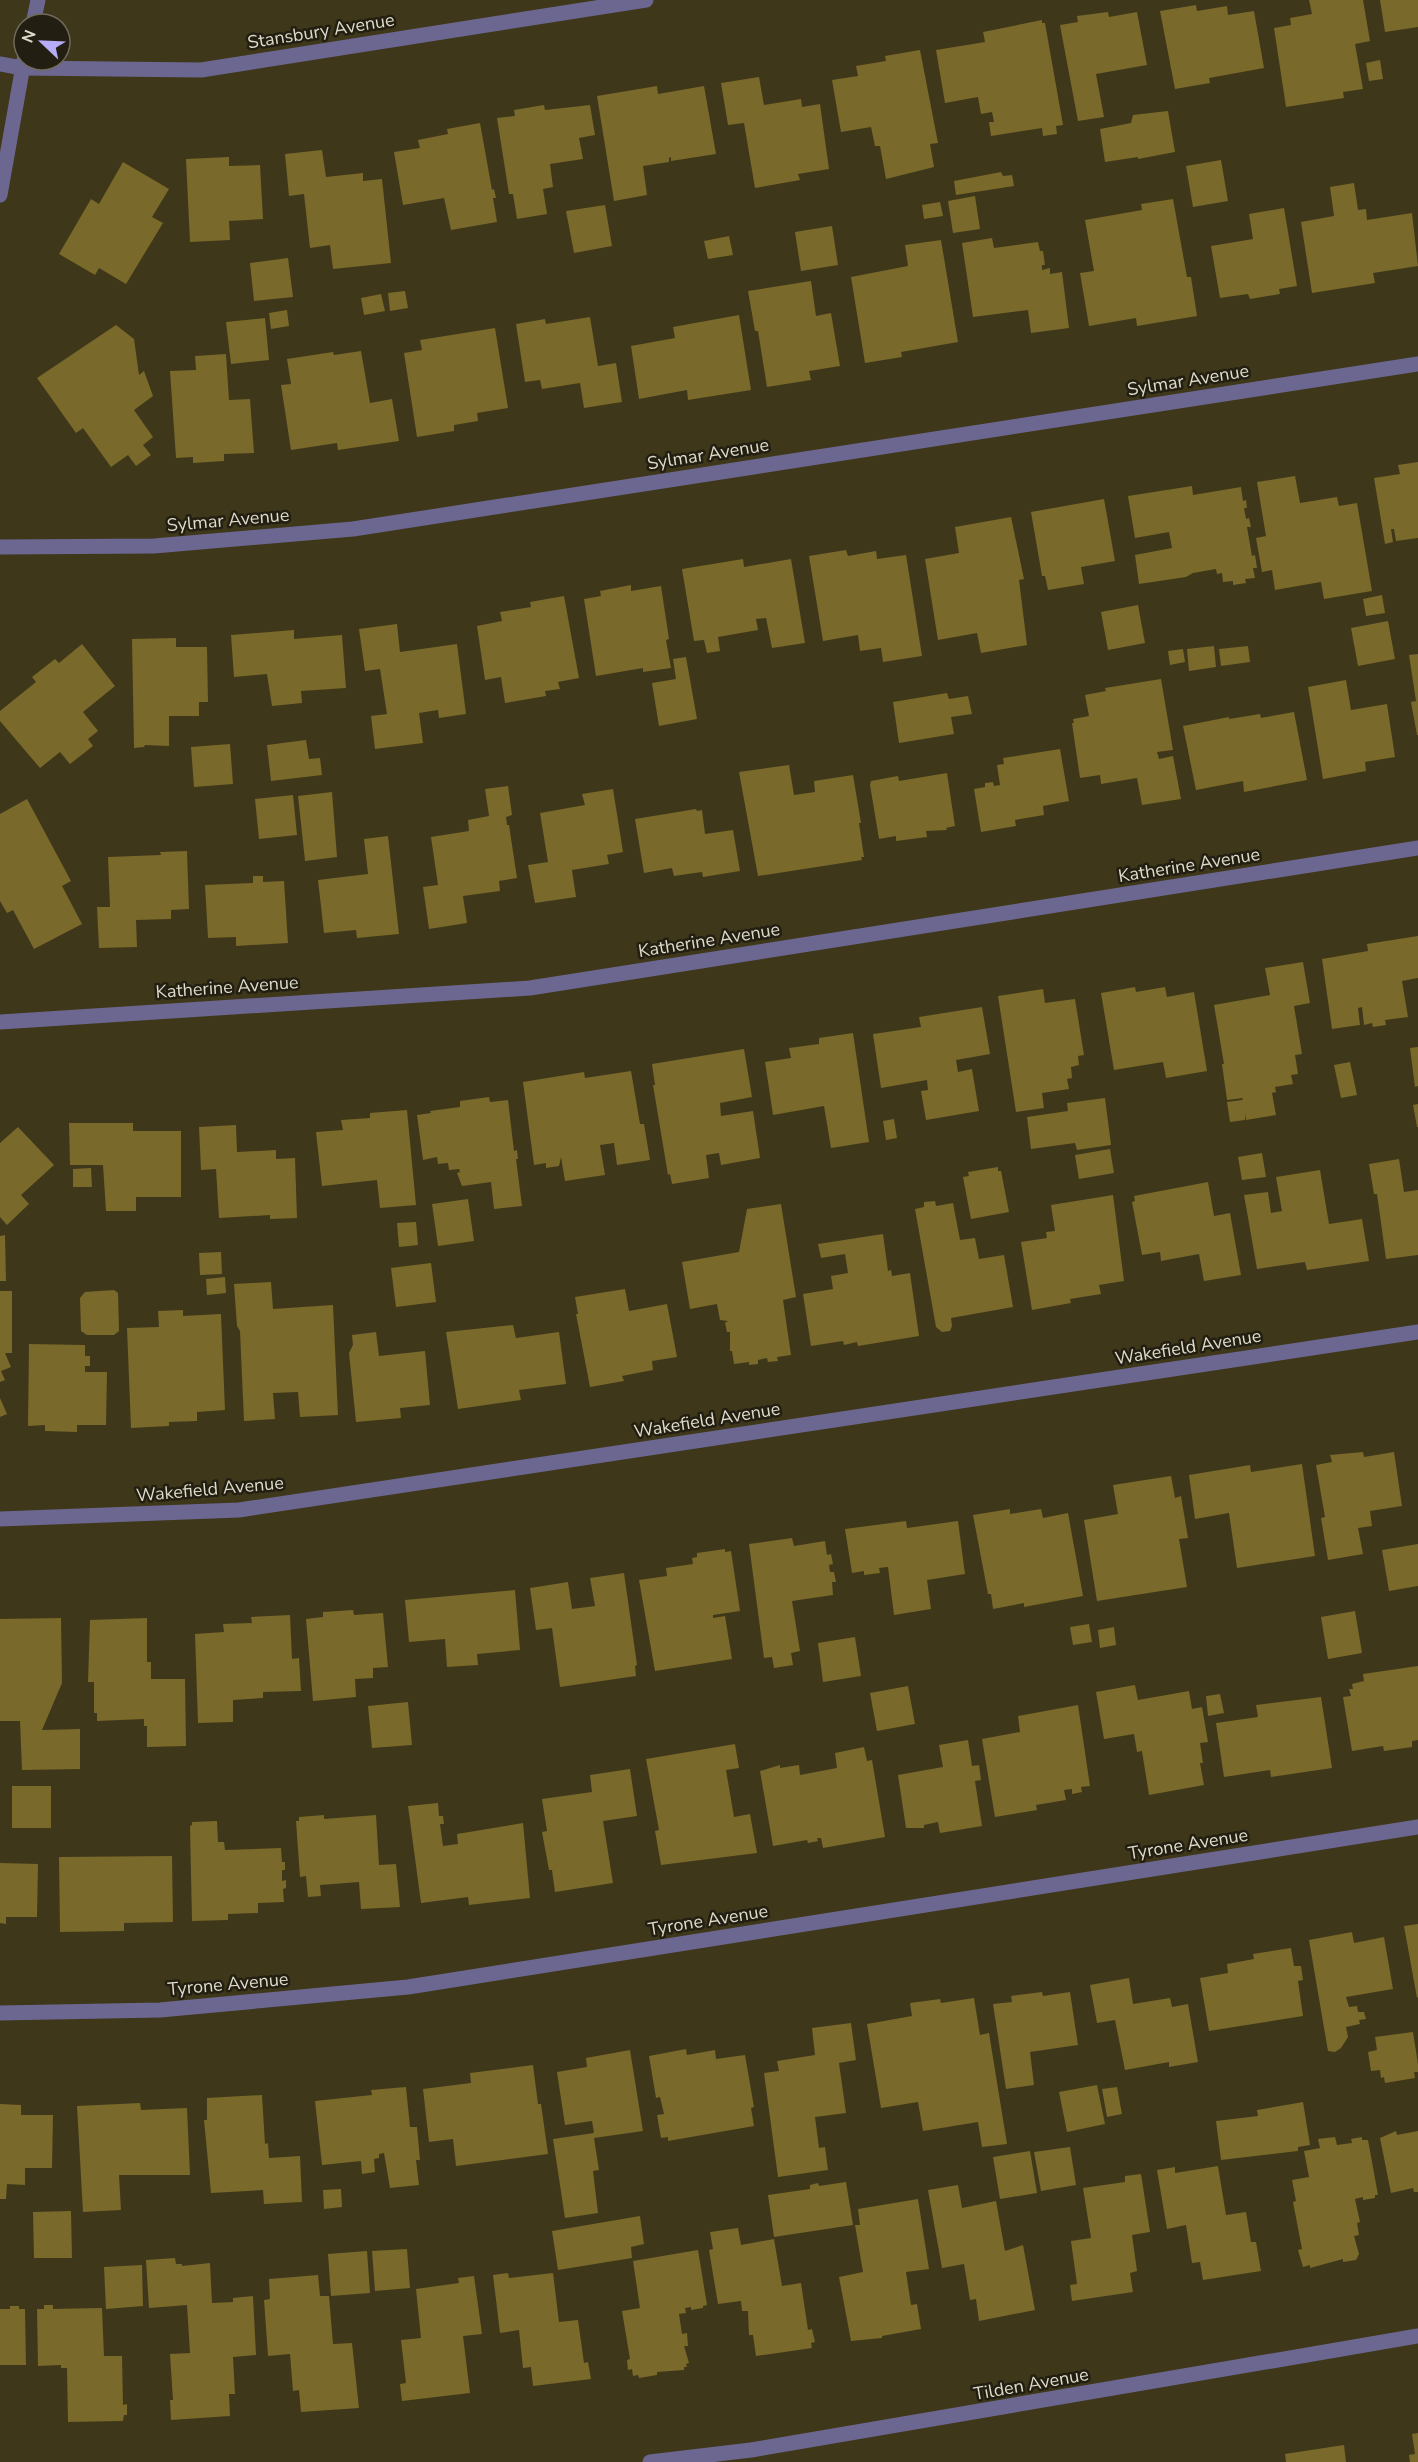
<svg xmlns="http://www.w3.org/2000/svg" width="1418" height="2462" font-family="'Nunito Sans',sans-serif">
<rect width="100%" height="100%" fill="#3f371a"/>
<!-- building -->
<g fill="#79692a">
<polygon points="1309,0 1363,0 1370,41 1355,44 1363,89 1343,92 1344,98 1286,107 1274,28 1291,25 1290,18 1312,14"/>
<polygon points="1380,0 1418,0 1418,27 1385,32"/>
<polygon points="1196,5 1197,11 1227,6 1228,15 1254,11 1264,68 1209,78 1210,83 1175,89 1160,11"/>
<polygon points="1108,12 1109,17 1137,12 1147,65 1096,74 1104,117 1078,121 1060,25 1078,22 1077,16"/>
<polygon points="1042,20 1042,23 1045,23 1063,125 1056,126 1057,134 1043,136 1042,128 991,136 989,122 994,122 992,112 981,114 978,97 945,103 936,50 985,42 983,32"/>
<polygon points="920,50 938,143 930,144 934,167 886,179 880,146 875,146 871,127 841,132 832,80 858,76 856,66 886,61 885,56"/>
<polygon points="1380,60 1383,79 1369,81 1366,63"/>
<polygon points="759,77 764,105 801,99 802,107 820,104 829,169 798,174 800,180 755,188 744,123 728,125 721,83"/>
<polygon points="657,86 658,94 704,86 716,154 671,161 671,157 669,158 669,162 643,166 647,195 614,201 597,96"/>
<polygon points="544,105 545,110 590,105 595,135 579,138 583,159 550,164 553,187 543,189 547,214 517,219 513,194 509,194 497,118 515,116 514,110"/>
<polygon points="1168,111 1175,152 1138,159 1138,157 1105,162 1100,129 1131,123 1133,115"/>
<polygon points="480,123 492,190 494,189 496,198 493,198 497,222 451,230 444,198 403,205 394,152 420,148 418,140 448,134 447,129"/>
<polygon points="322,150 326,177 363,173 363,181 382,179 391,263 333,269 330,245 310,248 304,194 289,196 285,154"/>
<polygon points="229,157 229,166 260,165 263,219 229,221 230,240 190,242 186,159"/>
<polygon points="1221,160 1228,201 1193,207 1186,166"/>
<polygon points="123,162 169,189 152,217 163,223 126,284 99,268 95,275 59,254 91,199 99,204"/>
<polygon points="1001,172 1003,176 1012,175 1014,186 956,195 954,181"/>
<polygon points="1354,183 1358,210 1366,209 1367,220 1412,213 1418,266 1373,273 1375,283 1312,293 1301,222 1334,216 1330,187"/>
<polygon points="975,196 980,229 953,233 948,201"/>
<polygon points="1173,199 1187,277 1191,277 1197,316 1137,326 1136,318 1089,326 1080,273 1094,271 1085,220 1142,210 1141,204"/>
<polygon points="940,202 943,216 924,219 922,205"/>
<polygon points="605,205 612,246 574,253 566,211"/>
<polygon points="1284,208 1297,286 1279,289 1280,294 1250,299 1248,294 1220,298 1211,246 1253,239 1249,214"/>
<polygon points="832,226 838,265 801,271 795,232"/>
<polygon points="729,236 733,255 708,259 704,241"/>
<polygon points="992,238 994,248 1038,242 1040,251 1043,251 1045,265 1042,265 1042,270 1050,268 1050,274 1062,272 1069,328 1031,333 1028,310 973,317 962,243"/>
<polygon points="941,240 958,342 901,352 902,357 865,363 851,277 908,266 905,245"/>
<polygon points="288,258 293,297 254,301 250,263"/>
<polygon points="811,281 816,316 831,313 840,366 809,371 811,380 767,387 758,331 755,331 748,291"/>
<polygon points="405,291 408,308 390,311 388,293"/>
<polygon points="381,294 385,311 364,315 361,298"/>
<polygon points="287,310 289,326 271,329 269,313"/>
<polygon points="739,315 751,390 688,400 687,390 639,399 631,346 675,338 673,327"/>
<polygon points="590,317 598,366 616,363 622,402 584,408 580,383 542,389 540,380 525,382 516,324 545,319 546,324"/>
<polygon points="265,318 269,360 231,364 226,322"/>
<polygon points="116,325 134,339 139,375 144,371 153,396 134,410 153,437 143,445 151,455 136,466 128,455 111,467 83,428 76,433 37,378"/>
<polygon points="495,328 508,408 477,413 478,421 454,425 454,431 417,437 404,353 422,350 420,340"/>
<polygon points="361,351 370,403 392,399 399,441 338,450 337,443 291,450 281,385 291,384 287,359 333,352 334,355"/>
<polygon points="226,354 229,400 250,399 254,453 224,454 224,461 193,463 193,457 176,458 170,371 196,370 195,356"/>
<polygon points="1418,462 1418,538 1396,541 1394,529 1391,529 1393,542 1385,544 1374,478 1400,474 1398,465"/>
<polygon points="1295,476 1300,503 1337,497 1339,506 1357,503 1372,591 1324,599 1321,582 1275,590 1272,570 1262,572 1256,538 1266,536 1257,482"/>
<polygon points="1192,486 1193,495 1241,487 1243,501 1246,500 1247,508 1244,508 1246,519 1249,518 1251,527 1247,527 1252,556 1255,555 1257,568 1253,568 1255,578 1245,579 1246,583 1233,585 1233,581 1223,582 1222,573 1217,574 1216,569 1193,573 1186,577 1139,584 1135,555 1172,548 1169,532 1135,538 1128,496"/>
<polygon points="1104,499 1115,561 1081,567 1084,584 1048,590 1045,576 1042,576 1031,512"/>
<polygon points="1011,517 1024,579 1019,580 1027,645 981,653 977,633 938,640 925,559 959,553 955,527"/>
<polygon points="846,550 848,556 876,551 877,559 906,555 922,656 883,662 881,648 860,651 858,635 823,641 809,556"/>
<polygon points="743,559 744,567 791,559 805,643 772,648 766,618 756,619 758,630 718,637 720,651 707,653 704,640 694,641 682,569"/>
<polygon points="631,585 631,591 661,586 669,639 666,640 671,668 643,672 643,668 596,676 584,599 601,596 600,591"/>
<polygon points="1382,595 1385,613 1366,616 1363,599"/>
<polygon points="564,596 579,678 558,682 560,689 545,691 546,696 505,703 501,677 485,680 477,626 502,621 500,612 531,607 530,602"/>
<polygon points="1138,605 1145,643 1108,650 1101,612"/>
<polygon points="1388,621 1395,659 1358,666 1351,628"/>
<polygon points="397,624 400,652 457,644 466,714 439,718 438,710 419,713 423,743 375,749 371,716 387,714 380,669 365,671 359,629"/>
<polygon points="294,630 294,639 342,635 346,688 301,691 302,703 272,706 267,674 234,677 231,635"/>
<polygon points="176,638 176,647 207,647 208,702 199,702 199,716 169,716 169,746 145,745 144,747 134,748 132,639"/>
<polygon points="82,644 115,686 83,712 98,731 88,739 93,746 70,764 60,752 40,768 0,721 0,711 36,682 32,677 55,659 59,663"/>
<polygon points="1214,646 1216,667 1189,671 1187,649"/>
<polygon points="1248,646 1250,662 1221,666 1219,649"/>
<polygon points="1183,649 1185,662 1170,665 1168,651"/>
<polygon points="1418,654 1418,735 1417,735 1411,702 1416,701 1409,655"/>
<polygon points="686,657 697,719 659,726 652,683 676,679 673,659"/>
<polygon points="1161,679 1173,750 1157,752 1159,759 1173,756 1181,799 1142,805 1137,778 1101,784 1100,775 1080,778 1072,723 1074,723 1073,719 1089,716 1085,695 1106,691 1105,688"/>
<polygon points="1346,680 1351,710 1387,704 1395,757 1365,762 1366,771 1323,779 1308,687"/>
<polygon points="947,693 949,699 968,696 972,714 951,717 954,734 899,743 893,702"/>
<polygon points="1294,712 1307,780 1244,792 1243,781 1196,790 1183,726 1229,717 1229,719 1260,714 1261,718"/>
<polygon points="306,740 309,759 320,758 322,775 271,781 267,745"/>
<polygon points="230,744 233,784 194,787 191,747"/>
<polygon points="1060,749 1069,801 1043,806 1044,815 1015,820 1016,826 981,832 974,789 985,787 985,783 993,782 994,786 1000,785 997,765 1004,764 1003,758"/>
<polygon points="789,765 794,795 815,792 814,781 853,775 861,823 859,823 864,857 861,857 862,860 758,876 739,772"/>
<polygon points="947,773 955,826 946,828 947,830 926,831 927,837 896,841 896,836 879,839 870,785 871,781 898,776 899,781"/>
<polygon points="508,786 512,815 506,817 507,825 509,825 517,878 499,881 500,891 463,896 467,923 429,929 423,887 438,885 431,837 469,831 468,820 489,816 485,789"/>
<polygon points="613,789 623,852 607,855 609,864 572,870 576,897 535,903 528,865 548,862 540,813 585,805 582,794"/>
<polygon points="332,792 337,857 305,861 298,796"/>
<polygon points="293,795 297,835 259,839 255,799"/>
<polygon points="27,799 71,881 62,886 82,924 34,949 13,910 7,913 0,901 0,814"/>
<polygon points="696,809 697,811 702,810 705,834 733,830 740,871 703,877 702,872 674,876 672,868 644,873 635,819"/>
<polygon points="388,836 399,934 357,938 356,930 324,933 318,880 368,874 364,839"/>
<polygon points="187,851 189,909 171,910 171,919 136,920 137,947 99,948 97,907 110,907 108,857 161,855 160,852"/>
<polygon points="253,876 263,876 263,882 284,881 288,943 236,946 236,937 208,938 205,885 253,883"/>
<polygon points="1418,936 1418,978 1402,981 1408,1017 1385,1020 1386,1025 1373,1027 1372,1023 1364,1025 1362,1007 1358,1008 1360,1025 1332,1029 1322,959 1368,951 1367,944"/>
<polygon points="1303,962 1310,1003 1294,1006 1302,1054 1295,1055 1298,1074 1291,1075 1293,1084 1275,1087 1276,1092 1272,1093 1276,1115 1246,1120 1245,1114 1245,1120 1230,1122 1227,1102 1242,1100 1243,1098 1227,1100 1222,1064 1224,1064 1214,1005 1270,995 1265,968"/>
<polygon points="1135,987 1136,992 1165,987 1167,997 1194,992 1207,1071 1166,1078 1163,1062 1114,1070 1101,993"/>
<polygon points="1043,989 1045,1003 1075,999 1084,1055 1078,1056 1079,1065 1071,1067 1072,1078 1067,1079 1069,1089 1042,1093 1044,1108 1016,1112 998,996"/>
<polygon points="982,1007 990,1054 956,1060 958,1072 972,1069 979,1111 926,1120 921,1091 928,1090 927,1080 881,1088 873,1034 921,1027 919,1017"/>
<polygon points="853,1033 869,1142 831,1148 824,1106 773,1115 765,1062 791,1058 789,1048 819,1044 819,1038"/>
<polygon points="1418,1047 1418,1086 1415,1087 1410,1048"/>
<polygon points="744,1049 752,1097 720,1103 721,1116 753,1111 760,1158 721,1165 719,1153 706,1155 709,1178 672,1184 670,1174 668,1175 653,1085 655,1085 652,1064"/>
<polygon points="1350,1062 1357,1095 1341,1098 1334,1065"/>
<polygon points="631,1071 640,1124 644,1124 650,1160 617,1165 614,1143 600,1145 605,1175 565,1181 561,1157 559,1166 546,1168 546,1163 534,1165 523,1082 584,1072 585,1078"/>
<polygon points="489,1097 490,1102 508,1100 514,1151 517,1150 518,1159 516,1159 522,1206 494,1209 491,1182 462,1186 457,1173 460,1172 459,1169 449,1170 448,1163 438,1164 437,1157 423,1160 417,1115 431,1113 430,1111 460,1107 460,1101"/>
<polygon points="1105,1098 1111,1145 1077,1150 1075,1143 1031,1149 1027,1117 1068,1111 1067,1103"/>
<polygon points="1418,1104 1418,1127 1417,1127 1413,1105"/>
<polygon points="407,1110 416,1205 380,1208 377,1180 322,1186 316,1132 343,1130 341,1120 370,1118 370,1113"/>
<polygon points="894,1119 897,1138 886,1140 883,1121"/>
<polygon points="69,1123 133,1123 133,1131 181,1131 181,1197 136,1197 136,1211 106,1211 103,1165 70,1165"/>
<polygon points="236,1125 237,1152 276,1150 276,1159 295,1158 297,1218 270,1219 270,1215 219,1218 216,1169 201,1170 199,1127"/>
<polygon points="18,1127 54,1165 21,1195 29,1204 7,1225 0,1217 0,1143"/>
<polygon points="1110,1149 1114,1173 1079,1179 1075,1155"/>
<polygon points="1262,1153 1266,1177 1242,1180 1238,1157"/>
<polygon points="1399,1159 1404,1192 1418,1190 1418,1255 1386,1259 1377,1194 1374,1194 1369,1164"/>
<polygon points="998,1167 998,1171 1001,1171 1009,1212 971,1219 963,1177 969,1176 968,1172"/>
<polygon points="91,1168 92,1187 73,1187 73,1169"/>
<polygon points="1320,1170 1329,1224 1362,1219 1369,1261 1307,1270 1305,1262 1257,1269 1244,1195 1268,1192 1271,1213 1282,1211 1276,1177"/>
<polygon points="1208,1182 1214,1216 1230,1213 1241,1275 1204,1281 1199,1254 1161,1261 1160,1252 1142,1255 1132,1202 1135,1201 1134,1196"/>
<polygon points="1113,1195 1124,1281 1099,1285 1101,1294 1070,1299 1071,1303 1032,1310 1021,1242 1047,1238 1046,1232 1055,1231 1051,1205"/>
<polygon points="468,1199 474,1241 438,1246 432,1204"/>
<polygon points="935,1201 936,1206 953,1203 960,1240 975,1238 979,1259 1004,1255 1013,1307 951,1318 952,1326 950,1331 942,1332 936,1327 915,1209 924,1207 924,1202"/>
<polygon points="781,1204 796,1297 783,1300 791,1355 777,1357 778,1361 768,1362 767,1358 758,1360 758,1364 749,1365 749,1362 734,1364 732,1351 730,1351 730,1332 727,1332 725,1323 728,1321 720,1320 717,1304 690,1309 682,1262 739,1252 747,1209"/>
<polygon points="416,1222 418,1245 399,1247 397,1223"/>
<polygon points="883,1234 888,1271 891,1270 892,1276 910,1273 919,1336 858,1346 857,1342 844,1345 843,1341 811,1346 803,1294 833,1289 831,1276 848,1273 845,1254 821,1258 818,1244"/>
<polygon points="5,1235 6,1281 0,1281 0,1236"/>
<polygon points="221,1252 222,1274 200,1275 199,1253"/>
<polygon points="431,1263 436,1302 396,1307 391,1268"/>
<polygon points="225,1277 226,1293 207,1295 206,1279"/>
<polygon points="271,1282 273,1309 333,1305 338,1415 300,1417 298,1392 273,1393 275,1419 244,1421 240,1331 237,1326 234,1284"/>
<polygon points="625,1289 629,1311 667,1304 677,1357 652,1361 653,1370 622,1376 624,1381 590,1387 576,1314 578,1314 575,1297"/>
<polygon points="114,1290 118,1293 119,1331 114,1335 87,1335 81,1331 80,1298 85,1292"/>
<polygon points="0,1291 12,1291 12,1353 5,1353 11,1367 1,1371 5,1380 0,1382"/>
<polygon points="183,1310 183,1316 221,1314 225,1410 197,1412 197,1421 169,1422 169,1426 131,1428 127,1328 159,1327 158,1311"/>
<polygon points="513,1325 516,1338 559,1332 566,1384 519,1390 521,1400 458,1409 446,1332"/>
<polygon points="376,1332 379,1356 425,1351 430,1405 400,1408 401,1418 356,1422 349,1353 353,1345 352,1335"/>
<polygon points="29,1344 85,1345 85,1356 90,1356 90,1366 85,1366 85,1372 107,1372 106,1425 77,1425 77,1432 45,1431 45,1425 28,1426"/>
<polygon points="0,1398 7,1414 0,1417"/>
<polygon points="1363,1452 1364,1457 1394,1452 1402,1506 1370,1511 1372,1526 1358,1528 1363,1554 1328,1560 1321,1518 1325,1517 1316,1465 1332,1462 1330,1455"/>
<polygon points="1302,1464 1315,1556 1237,1568 1229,1513 1195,1519 1189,1475 1250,1465 1251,1472"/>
<polygon points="1171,1476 1175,1498 1181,1496 1188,1538 1179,1539 1187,1587 1097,1601 1084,1520 1118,1514 1113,1485"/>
<polygon points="1010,1509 1010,1514 1041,1509 1043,1518 1068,1513 1083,1596 1024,1607 1024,1603 993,1609 991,1594 988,1594 973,1515"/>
<polygon points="906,1521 907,1528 958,1521 965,1574 927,1580 931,1609 894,1615 888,1567 879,1568 880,1573 864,1575 864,1571 852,1573 845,1529"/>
<polygon points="792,1538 794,1546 825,1541 827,1555 831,1554 833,1564 829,1565 830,1572 834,1572 836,1582 832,1582 833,1595 792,1601 800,1651 791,1653 793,1665 774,1668 772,1657 764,1658 749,1544"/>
<polygon points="1418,1544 1418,1586 1389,1591 1382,1550"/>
<polygon points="725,1549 725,1552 731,1551 740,1611 713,1615 713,1618 725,1616 732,1659 655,1671 639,1580 667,1576 666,1568 693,1564 692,1558 697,1557 697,1553"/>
<polygon points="624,1573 637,1665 635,1666 636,1676 560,1687 552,1628 536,1630 530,1588 568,1582 572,1609 595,1606 590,1578"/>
<polygon points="515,1590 520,1650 477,1654 478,1665 447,1667 445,1639 409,1642 405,1600"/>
<polygon points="353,1610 354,1615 383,1613 388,1667 373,1668 373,1678 355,1679 356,1697 313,1701 306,1619 323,1617 323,1612"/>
<polygon points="1355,1611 1362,1653 1328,1659 1321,1617"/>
<polygon points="290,1615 292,1659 299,1658 301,1691 263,1692 263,1698 233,1700 233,1722 198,1723 195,1634 224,1632 223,1624 252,1623 251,1617"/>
<polygon points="61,1618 62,1683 42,1730 80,1729 80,1769 22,1770 20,1721 0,1721 0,1619"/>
<polygon points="147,1618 147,1662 151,1662 151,1679 185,1679 186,1746 147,1747 147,1726 144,1726 144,1719 97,1721 97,1713 94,1713 94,1682 88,1682 90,1620"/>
<polygon points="1089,1624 1092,1642 1073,1645 1070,1627"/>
<polygon points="1114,1627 1116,1645 1100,1648 1098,1630"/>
<polygon points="855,1637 861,1676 823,1682 818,1643"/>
<polygon points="1418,1666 1418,1740 1412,1741 1412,1747 1384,1751 1383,1746 1352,1751 1343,1697 1351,1696 1349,1689 1353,1689 1352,1684 1364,1681 1363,1674"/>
<polygon points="1135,1685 1138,1700 1189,1691 1192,1709 1202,1707 1208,1742 1200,1743 1203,1763 1200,1763 1204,1785 1149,1795 1142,1751 1137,1752 1134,1734 1104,1739 1096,1692"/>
<polygon points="908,1686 915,1724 877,1731 870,1693"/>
<polygon points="1220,1694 1224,1713 1208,1716 1206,1696"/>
<polygon points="1321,1697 1332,1768 1271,1777 1270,1770 1224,1777 1216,1723 1258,1717 1256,1705"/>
<polygon points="408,1702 412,1745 372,1748 368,1706"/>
<polygon points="1078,1705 1090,1786 1081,1787 1082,1792 1072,1794 1072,1789 1064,1790 1066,1800 1036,1805 1037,1810 995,1817 982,1739 1020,1732 1018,1716"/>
<polygon points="968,1740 972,1766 979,1765 981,1780 975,1781 982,1826 940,1833 938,1822 924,1825 924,1828 906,1828 898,1775 943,1767 939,1745"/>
<polygon points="735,1744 739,1768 726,1770 734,1817 750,1814 757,1853 661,1865 655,1831 659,1830 646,1759"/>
<polygon points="864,1747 867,1761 872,1760 885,1837 823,1848 821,1838 817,1838 818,1841 808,1843 807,1840 773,1846 760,1771 780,1765 780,1768 799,1765 800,1775 837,1768 835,1753"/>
<polygon points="630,1769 637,1816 603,1821 613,1883 555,1892 552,1870 549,1870 542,1832 547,1831 542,1799 592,1792 590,1775"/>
<rect x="12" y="1786" width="39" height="42"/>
<polygon points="438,1803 439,1816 443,1816 444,1824 440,1824 443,1846 458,1844 457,1834 523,1823 530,1898 469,1905 468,1897 421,1903 408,1806"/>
<polygon points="324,1815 324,1819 376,1815 379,1865 396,1864 400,1907 361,1909 359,1882 320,1885 321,1896 308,1897 306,1876 300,1877 296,1821 299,1821 299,1817"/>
<polygon points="217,1821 218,1842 224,1842 225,1850 281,1848 282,1862 285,1862 285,1870 282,1870 282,1881 286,1880 286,1888 283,1889 284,1902 258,1903 258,1913 228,1914 228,1920 192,1921 190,1826 192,1825 192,1822"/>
<polygon points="172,1856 173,1922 124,1923 124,1931 60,1932 59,1857"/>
<polygon points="0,1863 38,1864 37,1917 6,1917 6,1924 0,1923"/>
<polygon points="1418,1924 1418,1997 1417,1998 1404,1926"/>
<polygon points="1352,1932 1354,1943 1384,1937 1393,1989 1346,1997 1349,2007 1357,2006 1358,2012 1364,2012 1366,2019 1359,2020 1360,2024 1346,2027 1348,2037 1341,2048 1335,2052 1328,2051 1309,1940"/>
<polygon points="1291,1948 1294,1966 1301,1966 1303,1980 1298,1981 1303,2016 1209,2031 1200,1978 1228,1973 1227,1964 1254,1959 1253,1954"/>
<polygon points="1129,1978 1133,2004 1170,1998 1172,2007 1188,2004 1198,2062 1169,2067 1169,2062 1125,2070 1115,2020 1097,2023 1090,1985"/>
<polygon points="1042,1992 1043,1996 1070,1992 1078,2045 1030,2052 1034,2085 1006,2089 993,2004 1012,2002 1011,1996"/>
<polygon points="974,1998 980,2035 989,2033 1007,2144 982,2147 978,2122 923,2131 918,2102 881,2108 867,2024 912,2016 910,2003 940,1999 941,2003"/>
<polygon points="851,2023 856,2060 839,2063 846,2113 815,2117 819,2148 825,2147 828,2170 778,2177 764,2073 779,2071 777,2061 815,2055 812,2028"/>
<polygon points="1413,2032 1418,2064 1418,2072 1414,2072 1415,2078 1385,2083 1384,2077 1381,2078 1380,2070 1371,2071 1368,2052 1377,2050 1375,2037"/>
<polygon points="686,2049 687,2055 715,2050 716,2059 745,2055 754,2107 751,2108 754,2126 668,2141 668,2137 661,2138 657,2115 664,2114 660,2097 656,2098 649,2056"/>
<polygon points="630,2050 643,2131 594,2138 599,2170 593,2171 598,2213 565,2218 553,2139 594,2133 592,2121 565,2125 557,2072 587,2067 586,2058"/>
<polygon points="533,2065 538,2104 541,2104 548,2154 456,2166 453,2139 429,2142 423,2089 471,2083 470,2073"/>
<polygon points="1097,2085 1105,2124 1067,2132 1059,2092"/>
<polygon points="406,2087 410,2127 417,2127 420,2160 416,2160 419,2185 390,2188 384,2153 379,2154 379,2158 374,2159 375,2172 362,2174 361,2161 322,2165 315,2101 372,2095 371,2090"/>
<polygon points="1117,2087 1122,2114 1107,2117 1102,2089"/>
<polygon points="262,2095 265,2144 268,2143 269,2158 300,2156 302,2202 264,2204 263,2190 211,2193 204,2120 207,2120 207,2098"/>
<polygon points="1303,2102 1310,2145 1298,2147 1298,2151 1221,2160 1216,2121 1258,2116 1257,2110"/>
<polygon points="140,2103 141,2110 187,2108 190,2175 119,2175 121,2210 83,2212 77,2106"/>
<polygon points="0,2104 21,2105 21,2115 53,2115 52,2168 25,2168 25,2185 7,2184 6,2199 0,2199"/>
<polygon points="1396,2131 1397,2135 1418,2131 1418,2192 1414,2192 1413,2188 1391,2193 1380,2138"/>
<polygon points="1335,2137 1337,2145 1352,2143 1351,2139 1362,2137 1362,2140 1368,2140 1378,2195 1375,2195 1375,2198 1363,2200 1363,2197 1355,2199 1360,2222 1357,2223 1359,2235 1354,2236 1359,2254 1356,2260 1343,2262 1343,2259 1310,2268 1310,2265 1303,2267 1298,2250 1302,2249 1293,2202 1296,2201 1292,2180 1309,2177 1304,2151 1320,2148 1318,2139"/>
<polygon points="1070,2147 1076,2185 1041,2191 1034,2152"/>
<polygon points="1030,2151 1037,2193 1000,2199 993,2157"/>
<polygon points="1218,2166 1226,2215 1246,2212 1251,2242 1256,2242 1261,2271 1203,2280 1200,2262 1192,2263 1186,2225 1167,2229 1157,2170 1175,2167 1175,2173"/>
<polygon points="1141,2174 1150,2232 1132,2235 1137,2271 1130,2273 1133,2292 1072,2301 1070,2285 1077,2284 1071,2241 1091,2238 1083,2188 1125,2182 1125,2176"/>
<polygon points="846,2182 853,2225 774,2237 768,2195 810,2189 810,2185 818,2183 819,2186"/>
<polygon points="958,2185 962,2208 996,2201 1005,2251 1023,2245 1035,2310 979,2321 976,2299 970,2300 964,2264 942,2268 928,2190"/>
<polygon points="341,2189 342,2207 324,2209 323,2190"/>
<polygon points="918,2199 929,2269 906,2272 911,2305 917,2304 921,2329 882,2336 882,2338 851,2341 839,2277 863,2272 855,2225 860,2225 858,2209"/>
<polygon points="71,2211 72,2258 34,2258 33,2212"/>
<polygon points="640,2216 644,2244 631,2247 632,2258 558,2270 552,2231"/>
<polygon points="738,2228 741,2245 774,2239 782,2286 801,2283 808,2330 812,2329 815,2342 811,2343 812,2348 756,2356 753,2335 749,2335 748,2311 742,2311 741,2301 718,2304 709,2250 713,2249 710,2232"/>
<polygon points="407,2249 410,2288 375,2291 372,2251"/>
<polygon points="698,2250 707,2305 703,2306 703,2308 691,2310 691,2307 685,2308 686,2313 679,2314 682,2334 687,2333 688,2346 684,2346 689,2363 686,2364 687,2367 684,2367 684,2370 657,2372 657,2375 639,2378 638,2375 633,2376 632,2369 628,2370 627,2360 630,2359 622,2311 640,2308 633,2261"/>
<polygon points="367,2251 370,2293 331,2296 328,2254"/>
<polygon points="175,2258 176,2264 182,2264 182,2266 210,2263 212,2303 233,2302 233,2298 253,2296 256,2355 233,2357 235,2394 229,2394 230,2416 171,2420 170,2400 173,2400 170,2354 190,2353 187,2305 149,2308 146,2260"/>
<polygon points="142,2265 143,2306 106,2309 104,2267"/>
<polygon points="508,2273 509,2278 553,2273 559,2322 578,2320 584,2363 588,2362 591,2379 533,2386 531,2367 523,2368 519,2330 500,2333 493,2275"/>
<polygon points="318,2275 320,2296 329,2296 333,2344 352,2343 359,2408 301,2412 299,2390 293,2391 290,2354 268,2356 264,2300 270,2299 269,2279"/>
<polygon points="474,2276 482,2334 463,2336 470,2393 402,2401 400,2384 406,2383 401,2340 421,2338 416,2289 459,2283 458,2278"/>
<polygon points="44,2305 53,2305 53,2309 102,2308 104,2356 122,2356 123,2405 127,2404 127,2415 124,2415 123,2421 68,2422 67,2368 61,2368 61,2365 38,2366 37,2309 44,2309"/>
<polygon points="10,2306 19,2306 19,2309 25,2309 26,2365 0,2365 0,2309 10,2309"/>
<polygon points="1418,2433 1418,2462 1410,2462 1409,2455 1415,2454 1412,2434"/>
<polygon points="1344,2445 1346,2462 1286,2462 1285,2454"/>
</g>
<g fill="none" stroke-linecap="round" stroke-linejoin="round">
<!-- minor -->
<g stroke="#6c6791" stroke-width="15">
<polyline points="0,64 22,68 201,70 646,0"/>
<polyline points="0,547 154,546 353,529 1418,364"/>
<polyline points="0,1022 530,988 1418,848"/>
<polyline points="0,1519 239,1510 1418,1332"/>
<polyline points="0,2013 160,2010 408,1987 1418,1827"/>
<polyline points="650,2462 751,2450 1418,2336"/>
</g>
<!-- tertiary -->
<g stroke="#6c6791" stroke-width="15">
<polyline points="33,24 38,0"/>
<polyline points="0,195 24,60"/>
</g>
</g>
<g text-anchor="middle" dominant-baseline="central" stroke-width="5" stroke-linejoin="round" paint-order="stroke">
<!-- street labels -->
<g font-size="18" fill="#dfdbca" stroke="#221f12">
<text transform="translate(321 31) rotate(-9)">Stansbury Avenue</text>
<text transform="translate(1188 380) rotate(-9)">Sylmar Avenue</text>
<text transform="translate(708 454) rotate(-9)">Sylmar Avenue</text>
<text transform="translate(228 520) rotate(-5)">Sylmar Avenue</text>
<text transform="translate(1189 865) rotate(-9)">Katherine Avenue</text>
<text transform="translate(709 940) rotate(-9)">Katherine Avenue</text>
<text transform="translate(227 987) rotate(-4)">Katherine Avenue</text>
<text transform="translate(1188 1347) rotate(-9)">Wakefield Avenue</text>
<text transform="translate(707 1420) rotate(-9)">Wakefield Avenue</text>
<text transform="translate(210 1489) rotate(-5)">Wakefield Avenue</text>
<text transform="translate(1188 1844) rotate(-9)">Tyrone Avenue</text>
<text transform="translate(708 1920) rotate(-9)">Tyrone Avenue</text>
<text transform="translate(228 1984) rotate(-5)">Tyrone Avenue</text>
<text transform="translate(1031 2384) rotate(-10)">Tilden Avenue</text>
</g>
</g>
<!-- north arrow -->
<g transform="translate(42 42) rotate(293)"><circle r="28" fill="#221f12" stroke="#6e6a5c" stroke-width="1.5"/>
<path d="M0-4.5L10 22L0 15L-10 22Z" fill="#b6acf8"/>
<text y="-9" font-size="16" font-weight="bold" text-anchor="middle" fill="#dfdbca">N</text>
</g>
</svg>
